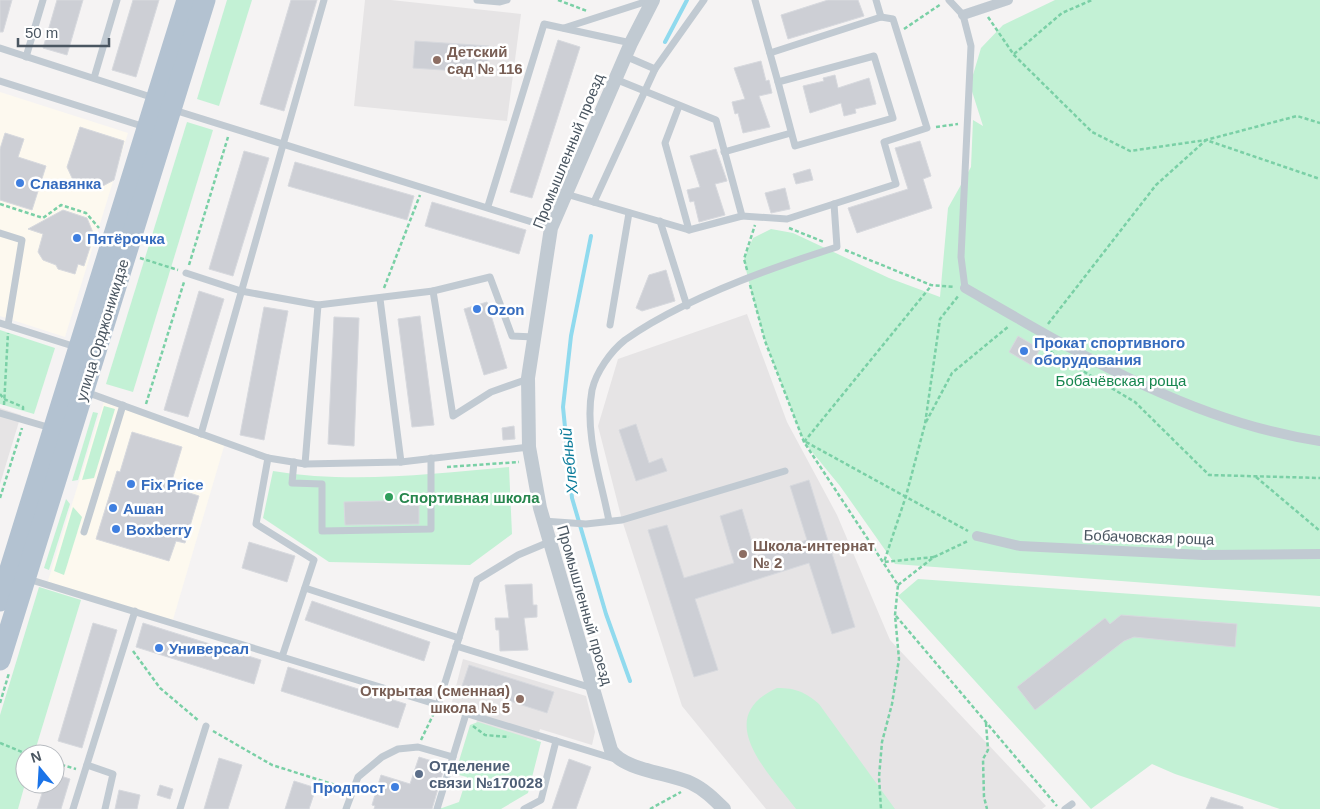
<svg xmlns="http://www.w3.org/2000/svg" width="1320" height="809" font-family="Helvetica,sans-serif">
<rect width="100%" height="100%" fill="#f5f3f3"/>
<!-- commercial -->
<g fill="#fdf9ef">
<polygon points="0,92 128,133 65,337 0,316"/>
<polygon points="105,398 225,443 172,623 47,584"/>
</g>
<!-- education -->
<g fill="#e6e4e5">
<polygon points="365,0 391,0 521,14 507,121 354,106"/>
<polygon points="747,314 787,422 837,515 890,640 1046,806 1042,809 766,809 682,706 622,520 598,426 618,359"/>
<polygon points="0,408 21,415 0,484"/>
<polygon points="463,659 586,696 595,732 592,745 540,729 536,742 476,724 479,711 452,702"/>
</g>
<!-- green -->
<g fill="#c3f1d5">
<polygon points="227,0 252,0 219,106 197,99"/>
<polygon points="1055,0 1320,0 1320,596 895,564 840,486 804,442 765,341 748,279 744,259 753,238 771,229 793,233 889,278 940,297 948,208 971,167 973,120 983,126 970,85 981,48 1003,25"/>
<polygon points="187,122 213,130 133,392 106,384"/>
<polygon points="0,330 55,348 34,414 0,404"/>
<polygon points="104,406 115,409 94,478 82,480"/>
<polygon points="93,412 98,413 78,480 72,481"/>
<path d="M509,467l3,67 -42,31 -141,-3 -66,-44 10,-47c78,13 158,3 236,-4z"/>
<polygon points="66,499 70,504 49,570 44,568"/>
<polygon points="73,507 82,517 64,575 54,571"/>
<polygon points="918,579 1320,607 1320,809 1280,809 1175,774 1152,764 1091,809 898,596"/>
<polygon points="39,587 81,600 34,754 25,754 25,784 18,809 0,809 0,715"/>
<path d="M777,688c19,0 28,4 42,16l76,105h-99c-27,-36 -85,-91 -19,-121z"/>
<polygon points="478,722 541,742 528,793 501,809 437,809 438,807 442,808 459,802 467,777 455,774 470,725"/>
</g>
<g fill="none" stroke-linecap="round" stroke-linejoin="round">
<!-- stream -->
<g stroke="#90daee" stroke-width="4">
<polyline points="665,42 687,0"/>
<polyline points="591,236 571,336 563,407 572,498 606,614 630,681"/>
</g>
</g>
<!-- building -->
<g fill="#cdcfd5" stroke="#d7d9de">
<polygon points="0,0 12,0 3,32 0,32"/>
<polygon points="57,0 83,0 67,55 43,48"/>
<polygon points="133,0 159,0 136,77 112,70"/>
<polygon points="291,0 317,0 284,111 260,104"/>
<polygon points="828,0 858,0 864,16 788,39 781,15"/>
<polygon points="558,40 580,47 532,198 510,192"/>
<polygon points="415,41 489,46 487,73 413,68"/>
<polygon points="761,61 766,81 769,80 772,93 759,96 770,127 743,133 738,113 735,114 732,102 745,99 734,68"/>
<polygon points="835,75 838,88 869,78 876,104 855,109 856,113 844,116 841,103 810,113 803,86 824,81 823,78"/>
<polygon points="80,127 124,141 114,180 99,188 73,180 67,167"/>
<polygon points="5,133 24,139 18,157 46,166 32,210 0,200 0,149"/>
<polygon points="920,141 931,176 923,179 932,208 857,233 848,208 908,189 895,148"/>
<polygon points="716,149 727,181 715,184 725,215 699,222 694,201 690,202 687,190 700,187 690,156"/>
<polygon points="244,151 269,158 233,276 209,269"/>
<polygon points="295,162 414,196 407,220 288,186"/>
<polygon points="810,169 813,180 796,184 793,174"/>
<polygon points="785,188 790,209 771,213 765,193"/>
<polygon points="432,202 526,230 519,254 425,226"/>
<polygon points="63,210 87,218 94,235 84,266 78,264 75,274 58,269 56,265 43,260 38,252 43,234 28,229"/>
<polygon points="666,270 675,301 642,311 636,308 649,275"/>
<polygon points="199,291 224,299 188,417 164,410"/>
<polygon points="487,302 507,368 484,375 464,309"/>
<polygon points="264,307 288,311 264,440 240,435"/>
<polygon points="420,316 434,425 412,427 398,319"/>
<polygon points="334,317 359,318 354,446 328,444"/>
<polygon points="1018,336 1040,349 1031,365 1009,352"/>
<polygon points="636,424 649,463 662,458 667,471 636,481 619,430"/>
<polygon points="514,426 515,439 503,440 502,428"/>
<polygon points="132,432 182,447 170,487 199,496 185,543 176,541 169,561 96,539 117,471 120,472"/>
<polygon points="809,480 855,627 832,634 809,563 695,599 718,670 694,677 648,530 667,525 684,578 734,563 720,516 742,509 756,556 807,540 790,486"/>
<polygon points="419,500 419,524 345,525 344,502"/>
<polygon points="249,542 295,556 287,582 242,568"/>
<polygon points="532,584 533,605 537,605 537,617 524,618 528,650 500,651 499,630 496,630 495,618 509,618 505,585"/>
<polygon points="312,601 430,642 424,661 305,620"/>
<polygon points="1121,615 1237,624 1235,647 1134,637 1124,641 1035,710 1017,687 1105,618 1110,624"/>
<polygon points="93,623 117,630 82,748 58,741"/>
<polygon points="143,623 261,660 254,684 136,647"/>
<polygon points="469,665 554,692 547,713 462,686"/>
<polygon points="288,667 406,704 398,728 281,691"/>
<polygon points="419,757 445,765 432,809 374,809 375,806 372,805 381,775 410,784"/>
<polygon points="219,758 242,765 228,809 204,809"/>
<polygon points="569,759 591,767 576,809 552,809"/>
<polygon points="55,774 70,779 61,809 37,809 45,784 55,784"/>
<polygon points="294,781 316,788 309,809 285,809"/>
<polygon points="160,785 173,789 170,799 157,795"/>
<polygon points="119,790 140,795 137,809 115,809"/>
<polygon points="1211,797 1243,807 1243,809 1206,809"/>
</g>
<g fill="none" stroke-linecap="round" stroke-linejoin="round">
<!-- path -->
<g stroke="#7ad0a6" stroke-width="2.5" stroke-dasharray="4 2.5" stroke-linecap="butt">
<polyline points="558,0 587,11"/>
<polyline points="988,17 1014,55 1092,132 1130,151 1206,140 1297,116 1320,123"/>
<polyline points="904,29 941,4"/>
<polyline points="1014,54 1062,13 1092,0"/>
<polyline points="936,127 958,124"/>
<polyline points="0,204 43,218 61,205 86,213 99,228"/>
<polyline points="789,228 824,242"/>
<polyline points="845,250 931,285 955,287"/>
<polyline points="140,258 178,270"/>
<polyline points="189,265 228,137"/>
<polyline points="747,270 744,259 755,225"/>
<polyline points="750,285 765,341 804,442 898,585 895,615 899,659 892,704 882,742 879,777 881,809"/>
<polyline points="384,288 420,195"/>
<polyline points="1048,324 1156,185 1206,140 1320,179"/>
<polyline points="1039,345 1135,402 1209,475 1320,478"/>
<polyline points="0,394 4,399 23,407 23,411"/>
<polyline points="146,404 184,282"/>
<polyline points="4,405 8,333"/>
<polyline points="926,422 952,373 1009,326"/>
<polyline points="804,442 931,286"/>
<polyline points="806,442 968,531"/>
<polyline points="447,467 519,462"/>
<polyline points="1256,477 1320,531"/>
<polyline points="0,498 22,428"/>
<polyline points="934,557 884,562 906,496 925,424 940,319 959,295"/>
<polyline points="898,585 934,557 968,541"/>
<polyline points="896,616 1057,806"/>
<polyline points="133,651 160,688 199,721"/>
<polyline points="0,703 9,673"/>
<polyline points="986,723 988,750 983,759 984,797 987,809"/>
<polyline points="473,726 485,735 509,737"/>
<polyline points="213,731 272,765 345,788"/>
<polyline points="421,740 434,713"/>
<polyline points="0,743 27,754"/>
<polyline points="55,763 76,769"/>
<polyline points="650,809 681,792"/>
</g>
<!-- service -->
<g stroke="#c1cad2" stroke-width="7">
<polyline points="477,0 500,2 507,0"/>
<polyline points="755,0 778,82"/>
<polyline points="876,0 881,17"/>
<polyline points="949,0 963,15 971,46 961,257 965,288"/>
<polyline points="564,28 651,0"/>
<polyline points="0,48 154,98"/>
<polyline points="625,56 655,69"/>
<polygon points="874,56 893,118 795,146 778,82"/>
<polyline points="26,57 43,0"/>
<polyline points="94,78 117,0"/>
<polyline points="0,81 145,127"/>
<polyline points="679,106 665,143 689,230"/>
<polyline points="174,110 551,228"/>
<polyline points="724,152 791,133"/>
<polyline points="566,194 689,230 742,216 716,120 615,79"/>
<polyline points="594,202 655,69 704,0"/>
<polyline points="488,206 544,24 631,43"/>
<polyline points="742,216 787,219 896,184 884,142 927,128 893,19 881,17 770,53"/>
<polyline points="660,221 687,306"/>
<polyline points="0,233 22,240 8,325"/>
<polyline points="186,273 241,291 318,305 433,291 490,277 512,336 534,337"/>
<polyline points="433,291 453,416 491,392 528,379"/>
<polyline points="380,299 401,462"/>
<polyline points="0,323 76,347"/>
<polyline points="610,325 629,213"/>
<polyline points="86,392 268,458 305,464 401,462 529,447"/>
<polyline points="0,413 51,428"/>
<polyline points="201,434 324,0"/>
<polyline points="268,458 256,524 314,560 282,657"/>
<polyline points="294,462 292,483 322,484 322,531 431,529 431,458"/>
<polyline points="305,464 318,305"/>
<polyline points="543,521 586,524 622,520 785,471"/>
<path d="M609,521c-8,-42 -25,-88 -17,-131 4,-18 19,-39 33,-50 58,-41 145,-72 212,-93l-3,-43"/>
<polyline points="84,532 123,405"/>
<polyline points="28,579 615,759"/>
<polyline points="305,588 459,638"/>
<polyline points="456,646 592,688"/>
<polyline points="438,705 477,580 518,555 549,542"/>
<polyline points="87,765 113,774 105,809"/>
<polyline points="73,809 135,611"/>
<polyline points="180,809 206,726"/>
<polyline points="346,809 358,777 382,757 398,749 418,747 453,757"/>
<polyline points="437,809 466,714"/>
<polyline points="524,809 541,800 556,741"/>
<polyline points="1065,809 1072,804"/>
</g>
<!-- pedestrian -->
<g stroke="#c1cad2" stroke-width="10">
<polyline points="963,15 1008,0"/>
<path d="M965,288c111,64 226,134 355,153"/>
<polyline points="977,536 1020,546 1203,555 1320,554"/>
</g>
<!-- minor -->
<path stroke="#c1cad2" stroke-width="14" d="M653,0l-22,43 -80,185 -23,150 1,69 11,61 71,242c12,20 58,23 80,33 13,6 23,16 33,26"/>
<!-- primary -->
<g stroke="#b3c2d1" stroke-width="21">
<polyline points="0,601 187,0"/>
<polyline points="0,660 205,0"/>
</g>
</g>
<!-- markers -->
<g fill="#8d6e63" stroke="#fff" stroke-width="2">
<circle cx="437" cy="60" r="5"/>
<circle cx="743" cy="554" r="5"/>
<circle cx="520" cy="699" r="5"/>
</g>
<g fill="#3f7fe0" stroke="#fff" stroke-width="2">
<circle cx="20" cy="183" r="5"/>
<circle cx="77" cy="238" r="5"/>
<circle cx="477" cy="309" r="5"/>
<circle cx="1024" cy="351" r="5"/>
<circle cx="131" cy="484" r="5"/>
<circle cx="113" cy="508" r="5"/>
<circle cx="116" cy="529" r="5"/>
<circle cx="159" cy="648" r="5"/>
<circle cx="395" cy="787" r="5"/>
</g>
<circle fill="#2e9e5b" stroke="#fff" stroke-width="2" cx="389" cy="497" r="5"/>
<circle fill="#5c6f8a" stroke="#fff" stroke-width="2" cx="419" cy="774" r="5"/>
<g text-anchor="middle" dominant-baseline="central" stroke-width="5" stroke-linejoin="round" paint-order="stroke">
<!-- education labels -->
<g font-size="15" font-weight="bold" fill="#785e54" stroke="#fff" text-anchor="start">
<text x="447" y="51">Детский<tspan x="447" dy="17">сад № 116</tspan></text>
<text x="753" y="545">Школа-интернат<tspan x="753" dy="17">№ 2</tspan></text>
<text x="510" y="690" text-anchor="end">Открытая (сменная)<tspan x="510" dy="17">школа № 5</tspan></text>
</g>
<!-- street labels -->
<g font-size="15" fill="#4a5661" stroke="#fff">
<text transform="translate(568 151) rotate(-68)">Промышленный проезд</text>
<text transform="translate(102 330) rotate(-73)">улица Орджоникидзе</text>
<text transform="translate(1149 537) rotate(2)">Бобачовская роща</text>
<text transform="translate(585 605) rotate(74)">Промышленный проезд</text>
</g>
<!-- shop labels -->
<g font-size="15" font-weight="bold" fill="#366cbe" stroke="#fff" text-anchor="start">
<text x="30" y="183">Славянка</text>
<text x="87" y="238">Пятёрочка</text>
<text x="487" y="309">Ozon</text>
<text x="1034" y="342">Прокат спортивного<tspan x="1034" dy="17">оборудования</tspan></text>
<text x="141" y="484">Fix Price</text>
<text x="123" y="508">Ашан</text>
<text x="126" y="529">Boxberry</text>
<text x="169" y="648">Универсал</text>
<text x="385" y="787" text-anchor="end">Продпост</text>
</g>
<!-- park labels -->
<g font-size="15" fill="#17864f" stroke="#fff">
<text x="1121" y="380">Бобачёвская роща</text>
</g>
<!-- leisure labels -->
<g font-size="15" font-weight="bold" fill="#27864d" stroke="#fff" text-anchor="start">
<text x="399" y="497">Спортивная школа</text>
</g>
<!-- service labels -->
<g font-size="15" font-weight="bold" fill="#4e5e75" stroke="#fff" text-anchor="start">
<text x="429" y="765">Отделение<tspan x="429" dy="17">связи №170028</tspan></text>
</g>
<!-- water labels -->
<g font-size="16" font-style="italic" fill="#0c7c9b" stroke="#fff">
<text transform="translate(569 461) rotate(-96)">Хлебный</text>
</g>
</g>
<!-- north arrow -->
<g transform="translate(40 769) rotate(342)"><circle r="24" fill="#ffffff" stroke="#b7bbc0"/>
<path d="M0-4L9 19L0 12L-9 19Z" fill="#1a73e8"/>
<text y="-8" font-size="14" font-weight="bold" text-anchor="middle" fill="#4a5661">N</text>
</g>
<!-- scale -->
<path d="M18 38v8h91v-8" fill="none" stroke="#4a5661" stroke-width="2.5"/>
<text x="25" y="38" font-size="15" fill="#4a5661" stroke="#ffffff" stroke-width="4" paint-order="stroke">50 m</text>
</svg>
